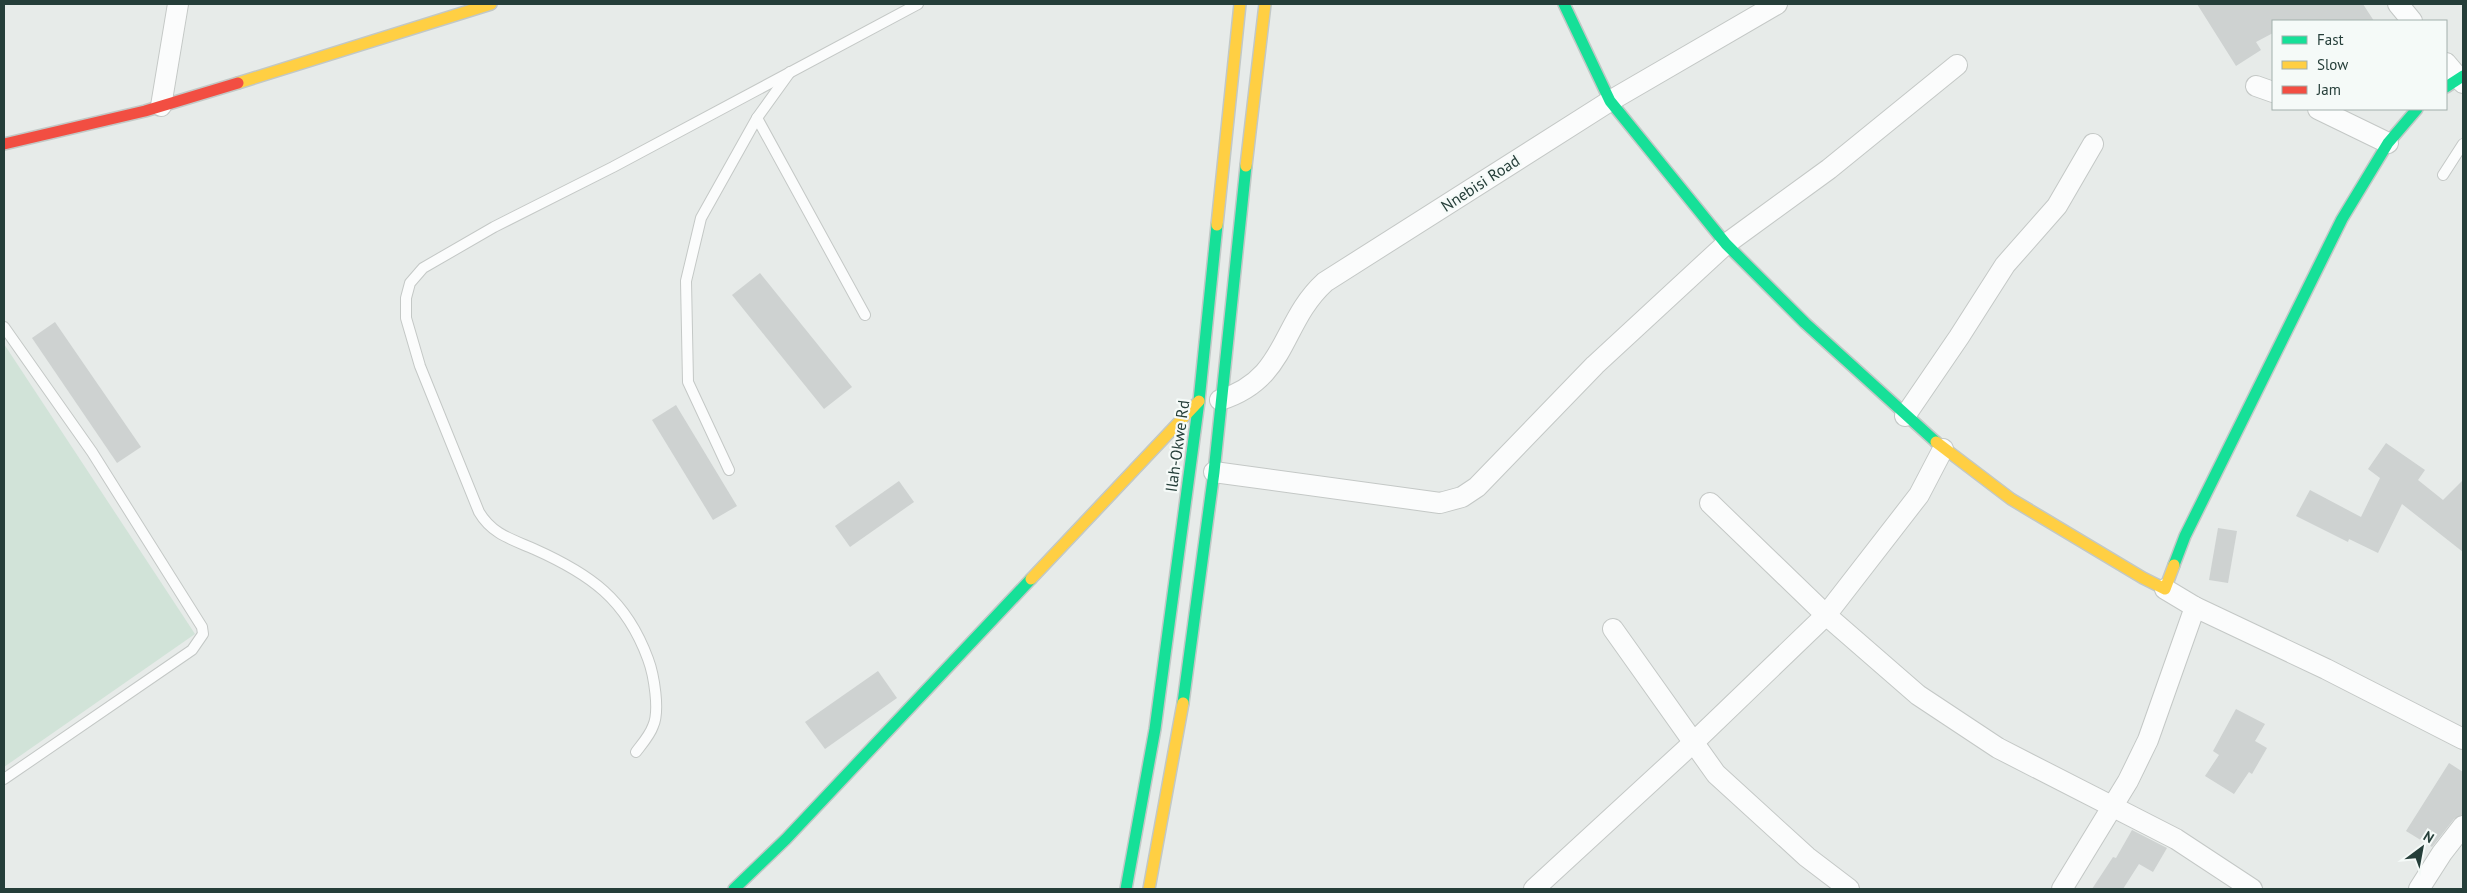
<svg xmlns="http://www.w3.org/2000/svg" width="2467" height="893" font-family="'PT Sans',sans-serif">
<rect width="100%" height="100%" fill="#e7ebe9"/>
<!-- green -->
<polygon fill="#d1e3d8" points="4,344 195,634 4,767"/>
<!-- building -->
<g fill="#ced2d1">
<polygon points="2197,4 2363,4 2374,21 2273,21 2273,33 2256,42 2261,50 2236,66"/>
<polygon points="760,273 852,387 824,409 732,295"/>
<polygon points="55,322 141,447 117,463 32,338"/>
<polygon points="676,405 737,506 713,520 652,420"/>
<polygon points="2386,443 2425,470 2418,480 2443,500 2463,480 2463,552 2402,504 2378,553 2349,539 2348,542 2296,516 2310,490 2361,517 2380,478 2368,469"/>
<polygon points="899,481 914,502 850,547 835,526"/>
<polygon points="2218,528 2237,531 2228,583 2209,580"/>
<polygon points="878,671 897,698 825,749 805,722"/>
<polygon points="2236,709 2265,724 2255,741 2267,748 2252,774 2249,772 2234,794 2205,776 2219,755 2213,751"/>
<polygon points="2449,763 2463,772 2463,814 2454,819 2432,847 2406,831"/>
<polygon points="2132,830 2167,848 2153,872 2139,864 2123,889 2092,889 2113,857 2116,858"/>
</g>
<g fill="none" stroke-linecap="round" stroke-linejoin="round">
<defs>
<g id="lane">
<polyline points="757,118 865,315"/>
<polyline points="2443,175 2463,144"/>
<polyline points="4,327 92,452 202,627 203,634 192,650 4,779"/>
<polyline points="729,470 688,382 686,281 701,218 757,118 790,72"/>
<path d="M636,752c6,-8 14,-17 17,-26 7,-15 1,-51 -5,-67 -22,-60 -58,-85 -114,-110 -23,-10 -42,-15 -55,-37l-59,-146 -14,-48v-20l4,-15 13,-15 71,-41 119,-60 305,-163"/>
</g>
<g id="street">
<polyline points="2398,4 2412,21"/>
<polyline points="2446,63 2463,83"/>
<polyline points="2256,86 2273,92"/>
<polyline points="161,106 178,4"/>
<polyline points="2318,109 2388,143"/>
<path d="M1220,400c68,-21 60,-77 105,-118l285,-181 167,-97"/>
<polyline points="1905,416 1959,337 2005,265 2057,206 2093,144"/>
<polyline points="1214,472 1440,503 1462,497 1477,487 1595,365 1726,244 1829,169 1957,65"/>
<polyline points="1710,503 1826,615 1918,695 1998,748 2176,839 2252,889"/>
<polyline points="2165,589 2195,607 2326,669 2463,739"/>
<polyline points="1613,629 1716,774 1807,857 1849,889"/>
<polyline points="1534,889 1694,742 1826,615 1919,495 1943,449"/>
<polyline points="2062,889 2128,781 2148,740 2195,607"/>
<polyline points="2419,889 2442,853 2463,826"/>
</g>
<g id="fast">
<polyline points="1564,4 1610,101 1726,244 1805,323 1936,442"/>
<polyline points="2446,87 2463,76"/>
<polyline points="2174,565 2185,536 2342,219 2388,143 2417,109"/>
<polyline points="1183,703 1214,472 1246,166"/>
<polyline points="734,889 786,839 1031,579"/>
<polyline points="1126,889 1155,729 1199,401 1217,225"/>
</g>
<g id="slow">
<polyline points="238,83 491,4"/>
<polyline points="1246,166 1265,4"/>
<polyline points="1217,225 1240,4"/>
<polyline points="1936,442 2011,499 2143,578 2165,589 2174,565"/>
<polyline points="1031,579 1199,401"/>
<polyline points="1149,889 1183,703"/>
</g>
<polyline id="jam" points="4,144 145,111 238,83"/>
</defs>
<!-- lane casing -->
<use href="#lane" stroke="#c4c8c6" stroke-width="12"/>
<!-- street casing -->
<use href="#street" stroke="#c4c8c6" stroke-width="22"/>
<!-- fast casing -->
<use href="#fast" stroke="#c2c8c6" stroke-width="14"/>
<!-- slow casing -->
<use href="#slow" stroke="#c2c8c6" stroke-width="14"/>
<!-- jam casing -->
<use href="#jam" stroke="#c2c8c6" stroke-width="14"/>
<!-- lane -->
<use href="#lane" stroke="#fbfcfc" stroke-width="10"/>
<!-- street -->
<use href="#street" stroke="#fbfcfc" stroke-width="20"/>
<!-- fast -->
<use href="#fast" stroke="#16e098" stroke-width="11"/>
<!-- slow -->
<use href="#slow" stroke="#ffcf43" stroke-width="11"/>
<!-- jam -->
<use href="#jam" stroke="#f24e42" stroke-width="11"/>
</g>
<g text-anchor="middle" dominant-baseline="central" stroke-width="4.5" stroke-linejoin="round" paint-order="stroke">
<!-- street labels -->
<g font-size="16" fill="#253e39" stroke="#f5faf8">
<text transform="translate(1480 183) rotate(-33)">Nnebisi Road</text>
<text transform="translate(1177 446) rotate(-82)">Ilah-Okwe Rd</text>
</g>
</g>
<!-- border -->
<rect width="2467" height="893" fill="none" stroke="#253e39" stroke-width="10"/>
<!-- legend -->
<rect x="2272" y="20" width="175" height="90" fill="#f5faf8" stroke="#a2afac"/>
<rect x="2282" y="36" width="25" height="8" fill="#16e098" stroke="#a2afac"/>
<text x="2317" y="45" font-size="15" fill="#253e39">Fast</text>
<rect x="2282" y="61" width="25" height="8" fill="#ffcf43" stroke="#a2afac"/>
<text x="2317" y="70" font-size="15" fill="#253e39">Slow</text>
<rect x="2282" y="86" width="25" height="8" fill="#f24e42" stroke="#a2afac"/>
<text x="2317" y="95" font-size="15" fill="#253e39">Jam</text>
<!-- north arrow -->
<g transform="translate(2422 848) rotate(32)" stroke="#f5faf8" stroke-width="4" paint-order="stroke">
<path d="M0-4L9 19L0 12L-9 19Z" fill="#253e39"/>
<text y="-8" font-size="14" font-weight="bold" text-anchor="middle" fill="#253e39">N</text>
</g>
</svg>
